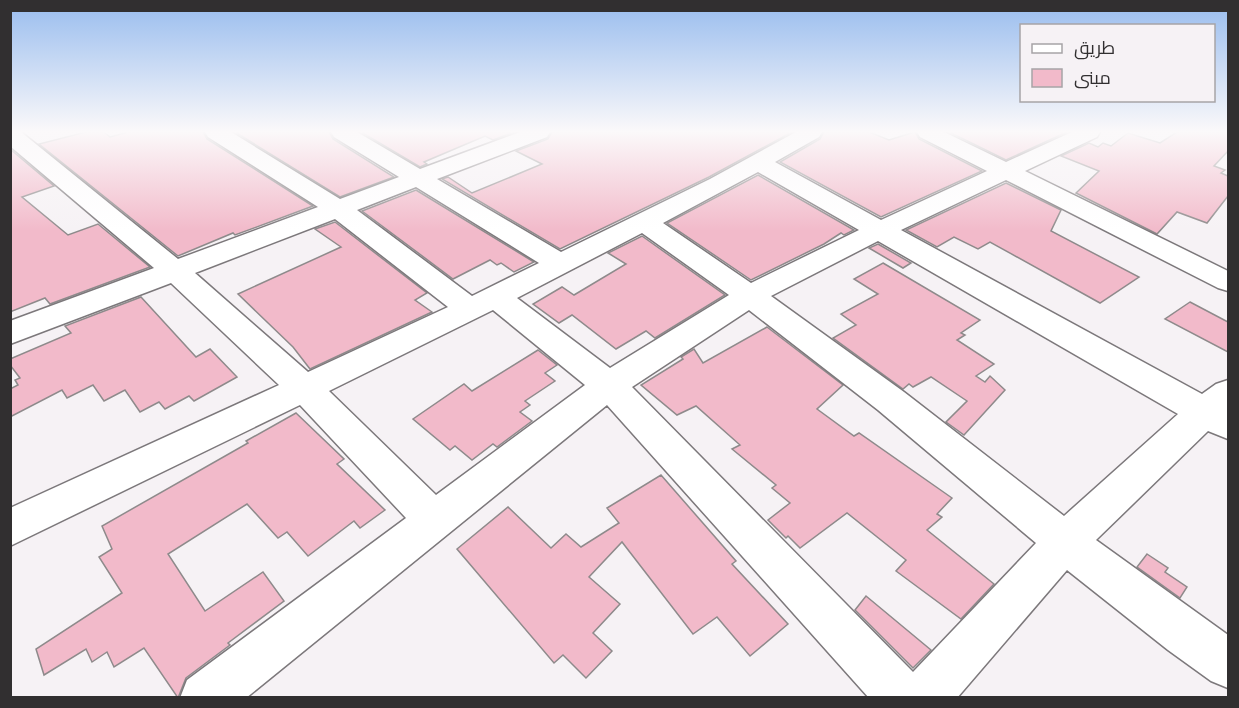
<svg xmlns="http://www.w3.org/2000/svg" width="1239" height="708" font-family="Inter,Cairo,sans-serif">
<rect width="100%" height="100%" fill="#f6f2f5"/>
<!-- building -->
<g fill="#f2baca" stroke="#8e8a8b" stroke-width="1.5">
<polygon points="86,132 104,132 110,137 128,132 203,132 207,139 313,206 235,235 233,233 178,256 39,144"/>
<polygon points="235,132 329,132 333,139 394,177 340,197"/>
<polygon points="361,132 514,132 493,140 485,136 424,162 427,164 420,167"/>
<polygon points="552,132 792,132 709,177 560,249 442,179 448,177 472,193 542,164 516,151 548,139"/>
<polygon points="824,132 869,132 889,140 915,132 919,139 982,171 881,217 780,162 820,139"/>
<polygon points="949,132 1067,132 1006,160"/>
<polygon points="1177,132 1228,132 1228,151 1214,166 1225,170 1221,173 1228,176 1228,196 1207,223 1177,212 1157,234 1076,193 1099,171 1061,156 1089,143 1098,147 1103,143 1111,146 1128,133 1160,143"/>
<polygon points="10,149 54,186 22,197 68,235 98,224 150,267 50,304 45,298 10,312"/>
<polygon points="758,175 854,230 844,235 841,233 824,244 751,280 667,223"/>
<polygon points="1006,183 1061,210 1051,231 1139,277 1100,303 990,242 978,249 954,237 937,247 906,230"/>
<polygon points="416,190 534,262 514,272 501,263 497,265 490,260 453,279 362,211"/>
<polygon points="335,222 427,293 415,300 432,312 310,369 293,347 238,294 341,247 315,229"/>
<polygon points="642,236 725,295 655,338 646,331 616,349 572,315 559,323 533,304 562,287 574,295 626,264 608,253"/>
<polygon points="878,244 911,263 903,268 869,248"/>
<polygon points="883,263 980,320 961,333 965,335 957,340 994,364 976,376 985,382 990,376 1005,390 964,435 946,422 967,401 931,377 913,387 909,384 903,389 833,338 856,325 841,314 878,294 854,279"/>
<polygon points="141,297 196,357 210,349 237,377 194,401 189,396 165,409 159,402 140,412 125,390 104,401 93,385 67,398 62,390 10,417 10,389 18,385 15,380 20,378 10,365 10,359 71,333 65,326"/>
<polygon points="1190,302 1228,322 1228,352 1165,319"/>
<polygon points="767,327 843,385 817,409 854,436 859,433 952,498 937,514 942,517 927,530 994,584 961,619 896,571 906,560 847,513 800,548 788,536 786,538 768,520 790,503 772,488 776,485 732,449 740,445 696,406 677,415 641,385 683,359 681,357 694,349 703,363"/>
<polygon points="538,350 557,365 545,373 555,381 525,401 530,405 520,412 532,421 497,447 493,444 472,460 455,446 450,450 413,419 464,384 472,391"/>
<polygon points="296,413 344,459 337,464 385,510 360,528 354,521 308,556 287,532 278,538 247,504 168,554 205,611 263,572 284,601 228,643 230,645 186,678 178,698 144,648 114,667 107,652 92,662 86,649 44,675 36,649 122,593 99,557 112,549 102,526 248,443 246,441"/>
<polygon points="661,475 736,561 732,564 788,624 750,656 717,617 693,634 622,542 589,577 620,604 593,633 612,651 586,678 563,655 554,663 457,549 508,507 551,548 566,534 581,547 619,523 607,508"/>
<polygon points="1147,554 1168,568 1165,572 1187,587 1180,598 1137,567"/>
<polygon points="866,596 931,650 913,668 855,610"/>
</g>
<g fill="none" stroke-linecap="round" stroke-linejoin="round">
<defs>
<path id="minor" d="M10,132h11l157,127 140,-52 -110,-70 -3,-5h26l109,67 59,-22 -65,-40 -3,-5h26l63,37 100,-37h30l-3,5 -110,42 124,73 149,-73 86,-47h26l-3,5 -44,25 106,58 106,-49 -67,-34 -3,-5h27l62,30 66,-30h28l-3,5 -72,34 203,100v20l-10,-3 -212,-108 -105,50 301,164 14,-10 12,-4v59l-20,-8 -112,109 132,95v53l-17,-7 -43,-31 -101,-80 -110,128h-88l-262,-293 -361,293h-66l7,-18 219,-162 -106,-113 -290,141v-38l269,-123 -108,-102 -161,61v-23l144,-53 -144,-122zM758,172l101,58 -108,53 -88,-60zM416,187l123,76 -67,33 -115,-86zM335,219l113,88 -140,65 -113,-99zM642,233l87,62 -119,73 -93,-70zM878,241l300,173 -114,102 -160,-124 -133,-96zM493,310l92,75 -149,110 -107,-104zM749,310l129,100 158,133 -123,129 -281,-285z"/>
</defs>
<!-- minor casing -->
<use href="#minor" stroke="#7c787b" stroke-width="3"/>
<!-- minor -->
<use href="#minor" fill="#fff" fill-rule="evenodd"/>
</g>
<!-- sky -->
<linearGradient id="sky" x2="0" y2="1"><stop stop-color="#98bcee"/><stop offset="0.57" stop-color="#fbf9fa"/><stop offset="1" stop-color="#fbf9fa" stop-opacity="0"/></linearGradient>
<rect width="1239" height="231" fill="url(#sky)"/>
<!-- border -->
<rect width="1239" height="708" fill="none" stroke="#312f30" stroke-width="24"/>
<!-- legend -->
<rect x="1020" y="24" width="195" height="78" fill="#f6f2f5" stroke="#a7a4a6" stroke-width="1.5"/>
<rect x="1032" y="44" width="30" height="9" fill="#ffffff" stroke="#a7a4a6" stroke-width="1.5"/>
<text x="1074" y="54" font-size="18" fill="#312f30">طريق</text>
<rect x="1032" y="69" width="30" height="18" fill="#f2baca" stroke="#a7a4a6" stroke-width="1.5"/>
<text x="1074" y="84" font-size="18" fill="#312f30">مبنى</text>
</svg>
